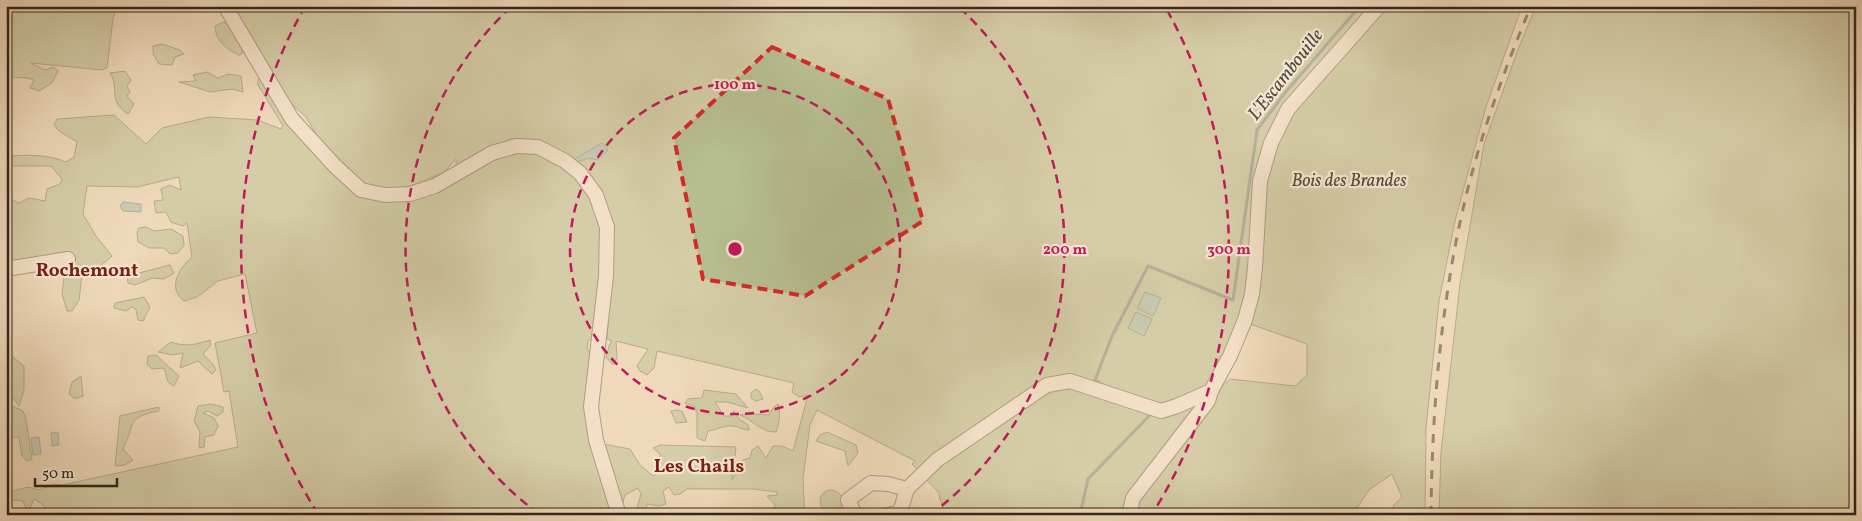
<svg xmlns="http://www.w3.org/2000/svg" width="1862" height="521" font-family="Vollkorn,serif">
<rect width="100%" height="100%" fill="#efd9ba"/>
<filter id="stains"><feTurbulence type="fractalNoise" baseFrequency=".004" numOctaves="4"/><feColorMatrix values="0 0 0 0 .2 0 0 0 0 .09 0 0 0 0 .02 0 0 0 .5 -.17"/></filter>
<radialGradient id="worn" r=".72"><stop offset=".6" stop-color="#630" stop-opacity="0"/><stop offset="1" stop-color="#630" stop-opacity=".3"/></radialGradient>
<!-- green -->
<g fill="#b7bf91" stroke="#747256" fill-rule="evenodd">
<polygon points="6,6 117,6 113,19 107,68 101,70 31,63 45,70 54,67 58,71 52,83 39,91 30,88 34,80 27,78 6,77"/>
<path d="M229,6h1293l-37,104 -30,111 -16,80 -13,127 -1,87h-30l-2,-9 9,-9 -10,-23 -23,16 -17,25h-407l-7,-23 -26,-28 3,-3 -98,-51 -7,15 -7,53 1,26 3,11h-34l2,-10 -8,-9 10,-1v-3l-23,-3h-67l-7,5 -6,1 -5,-8 -6,4 3,13 -7,2 -12,-2 -1,5 5,6h-16l6,-21 -3,-6 -13,7 -6,20h-568l-9,-11 -8,-5 -6,13 -5,-11 -9,-1 -8,2v-12l7,1 15,-4 11,3 15,-6 8,1 176,-38 -9,-56 -5,1 -9,-49 42,-10 -12,-59 -27,7 -21,16 -13,4c-17,-13 -5,-33 8,-44l-5,-34 -4,3 -12,-4 -5,-10 -10,1 -2,-12 9,-1 -2,-11 9,-4 11,5 -2,-13 -42,10 -50,-1 -4,28 13,22 16,20 -15,13 -14,-3 -4,34 -7,11h-5l-5,-17 3,-25 -6,-13 -53,14v-68l4,-3 9,4 10,-5 16,3 2,-12 13,-5 2,-5 -11,-13h-45v-10c21,-1 41,-2 60,6l8,-5 3,-15 -18,-11 -5,-6 3,-6 57,-4 32,29 16,-16 47,-11 48,3 24,9 2,-3 -25,-41v-6l6,2 92,101 26,16 23,3 27,-7 25,-15 -1,-20 -13,14 -35,14 -26,2 -17,-5 -46,-45 -13,-22 -22,-20zM613,246l-6,93 5,2 -3,5 -3,11 7,8 4,-7 -1,-17 32,8 -11,17 3,5 7,4 7,-7 3,-17 137,32 -2,9 7,5 9,-2 -15,56 -11,-5h-9l-7,12 -8,-12 -6,4 -2,8 -7,2 -11,20 4,-33 -76,-2 -7,3 7,6 1,17 -8,5 -13,-11 -10,-16 -33,-6 -1,-81 -9,-13 1,-8 12,-7zM1250,324l57,20v31l-12,11 -65,-7 -12,11z"/>
<polygon points="1536,6 1856,6 1856,515 1439,515 1441,452 1460,284 1484,144 1517,52"/>
<path d="M223,22l7,3 13,18 -1,11 -3,1c-12,-5 -24,-15 -24,-29z"/>
<polygon points="162,44 180,50 184,54 175,57 172,65 159,64 153,54 153,46"/>
<path d="M125,71l6,9 -4,6 3,6 -3,4 7,8 -6,10c-21,-13 -8,-26 -18,-41z"/>
<polygon points="207,72 218,78 228,74 241,76 243,92 232,89 210,92 179,82 196,81 193,75"/>
<polygon points="145,227 155,231 171,229 183,236 184,245 178,253 170,254 164,248 149,248 138,242 137,233 139,228"/>
<polygon points="170,265 174,273 164,279 152,278 135,285 128,283 127,276 129,271 139,273"/>
<polygon points="144,297 150,307 143,321 138,320 136,309 132,307 126,311 114,308 115,303"/>
<path d="M210,340l1,5 -8,9 10,10 3,6 -4,4 -14,-13 -18,7 3,-15 -11,2 -14,-3 13,-10c14,5 24,3 39,-2z"/>
<polygon points="156,355 179,376 174,386 168,382 164,368 152,369 147,364 148,356"/>
<polygon points="13,357 24,366 24,390 19,406 6,388 6,358"/>
<polygon points="81,376 83,396 75,399 69,394 72,382"/>
<polygon points="756,389 760,392 763,399 756,401 751,398 751,393"/>
<path d="M704,390l32,4 12,14 -21,-6h-12l9,14h7l3,-5 5,8 9,6 1,5c-6,0 -11,-4 -16,-4 -9,-1 -16,4 -25,5l-3,10 -8,-3v-25l-3,-7 -9,-3 3,-4 14,-1z"/>
<polygon points="6,403 23,411 26,419 32,459 27,461 22,456 19,437 6,438"/>
<polygon points="211,404 223,407 223,412 217,416 208,411 203,413 214,418 218,426 214,435 205,437 204,447 199,448 200,432 194,421 198,406"/>
<path d="M778,404c3,9 1,19 -2,28 -14,1 -23,-12 -36,-17l12,-1 17,1 3,-6z"/>
<path d="M159,407v4c-33,6 -23,12 -36,38l10,11 -8,5 -10,1 5,-50z"/>
<polygon points="677,410 682,411 687,422 676,423 671,411"/>
<polygon points="827,432 856,445 858,453 848,466 845,451 816,441 820,435"/>
<circle cx="831" cy="501" r="11"/>
</g>
<!-- water -->
<g fill="#9abbab" stroke="#707f71">
<polygon points="602,143 608,150 597,160 589,158 573,163 571,161"/>
<polygon points="123,202 141,204 141,212 123,211 120,206"/>
<polygon points="1145,292 1161,298 1153,316 1137,308"/>
<polygon points="1136,312 1152,319 1144,336 1128,328"/>
<polygon points="58,432 59,445 52,446 51,433"/>
<polygon points="39,437 41,454 33,455 31,438"/>
</g>
<g fill="none" stroke-linecap="round" stroke-linejoin="round">
<!-- stream -->
<g stroke="#707f71" stroke-width="3">
<polyline points="1104,386 1095,380 1112,336 1148,266 1233,300 1257,130 1284,94 1360,6"/>
<polyline points="1080,515 1088,479 1150,415 1147,413"/>
</g>
<defs>
<g id="minor">
<polyline points="225,6 292,119 335,166 361,190 385,195 410,194 435,186 492,153 516,146 538,147 565,161 580,173 596,195 607,227 606,276 591,407 596,440 619,515"/>
<polyline points="6,269 68,259"/>
<polyline points="907,489 937,460 1047,385 1070,381 1161,411 1177,406 1211,391"/>
<polyline points="855,515 848,500 871,483 888,484 907,489 900,512 888,515"/>
<polyline points="1129,515 1133,498 1208,401 1211,391 1230,356 1245,320 1252,294 1255,268 1260,181 1271,143 1288,109 1379,6"/>
</g>
</defs>
<!-- minor casing -->
<use href="#minor" stroke="#615342" stroke-width="16"/>
<!-- minor -->
<use href="#minor" stroke="#f5e6d2" stroke-width="14"/>
<!-- rail -->
<path stroke="#32261a" stroke-width="3" stroke-dasharray="9 9" stroke-linecap="butt" d="M1431,515c1,-107 10,-215 35,-319 16,-65 39,-128 65,-190"/>
</g>
<!-- marked area -->
<path d="M0 0H1862V521H0ZM772,47l116,52 35,122 -118,75 -102,-17 -29,-141z" fill="#efd9ba" fill-opacity=".55" fill-rule="evenodd"/>
<path fill="none" stroke="#d62828" stroke-width="4" stroke-dasharray="10 6" stroke-linejoin="round" d="M772,47l116,52 35,122 -118,75 -102,-17 -29,-141z"/>
<!-- distance rings -->
<g fill="none" stroke="#c2185b" stroke-width="2.5" stroke-dasharray="9 6">
<circle cx="735" cy="249" r="165"/>
<path d="M539 514A330 330 0 0 1 510 8M960 8A330 330 0 0 1 931 514"/>
<path d="M318 514A494 494 0 0 1 303 10M1167 10A494 494 0 0 1 1152 514"/>
</g>
<g text-anchor="middle" dominant-baseline="central" stroke-width="4.5" stroke-linejoin="round" paint-order="stroke">
<!-- park labels -->
<g font-size="18" font-style="italic" fill="#534c38" stroke="#f5e6d2">
<text x="1349" y="181">Bois des Brandes</text>
</g>
<!-- water labels -->
<g font-size="19" font-style="italic" fill="#4c4b3e" stroke="#f5e6d2">
<text transform="translate(1286 75) rotate(-52)">L'Escambouille</text>
</g>
<!-- neighbourhood labels -->
<g font-size="19" font-weight="bold" fill="#7a1f14" stroke="#f5e6d2">
<text x="87" y="271">Rochemont</text>
<text x="699" y="467">Les Chails</text>
</g>
</g>
<circle cx="735" cy="249" r="8" fill="#c2185b" stroke="#f5e6d2" stroke-width="2.5"/>
<g font-size="15" text-anchor="middle" font-weight="bold" fill="#c2185b" stroke="#f5e6d2" stroke-width="4.5" stroke-linejoin="round" paint-order="stroke">
<text x="735" y="89">100 m</text>
<text x="1065" y="254">200 m</text>
<text x="1229" y="254">300 m</text>
</g>
<!-- margin -->
<rect width="1862" height="521" fill="none" stroke="#efd9ba" stroke-width="25"/>
<rect x="8" y="8" width="1847" height="506" fill="none" stroke="#32261a" stroke-width="2.5"/>
<rect x="12" y="12" width="1837" height="496" fill="none" stroke="#32261a"/>
<!-- scale -->
<path d="M35 478v8h82v-8" fill="none" stroke="#32261a" stroke-width="2.5"/>
<text x="42" y="478" font-size="15" fill="#32261a" stroke="#f5e6d2" stroke-width="4" paint-order="stroke">50 m</text>
<rect width="100%" height="100%" filter="url(#stains)"/>
<rect width="100%" height="100%" fill="url(#worn)"/>
</svg>
